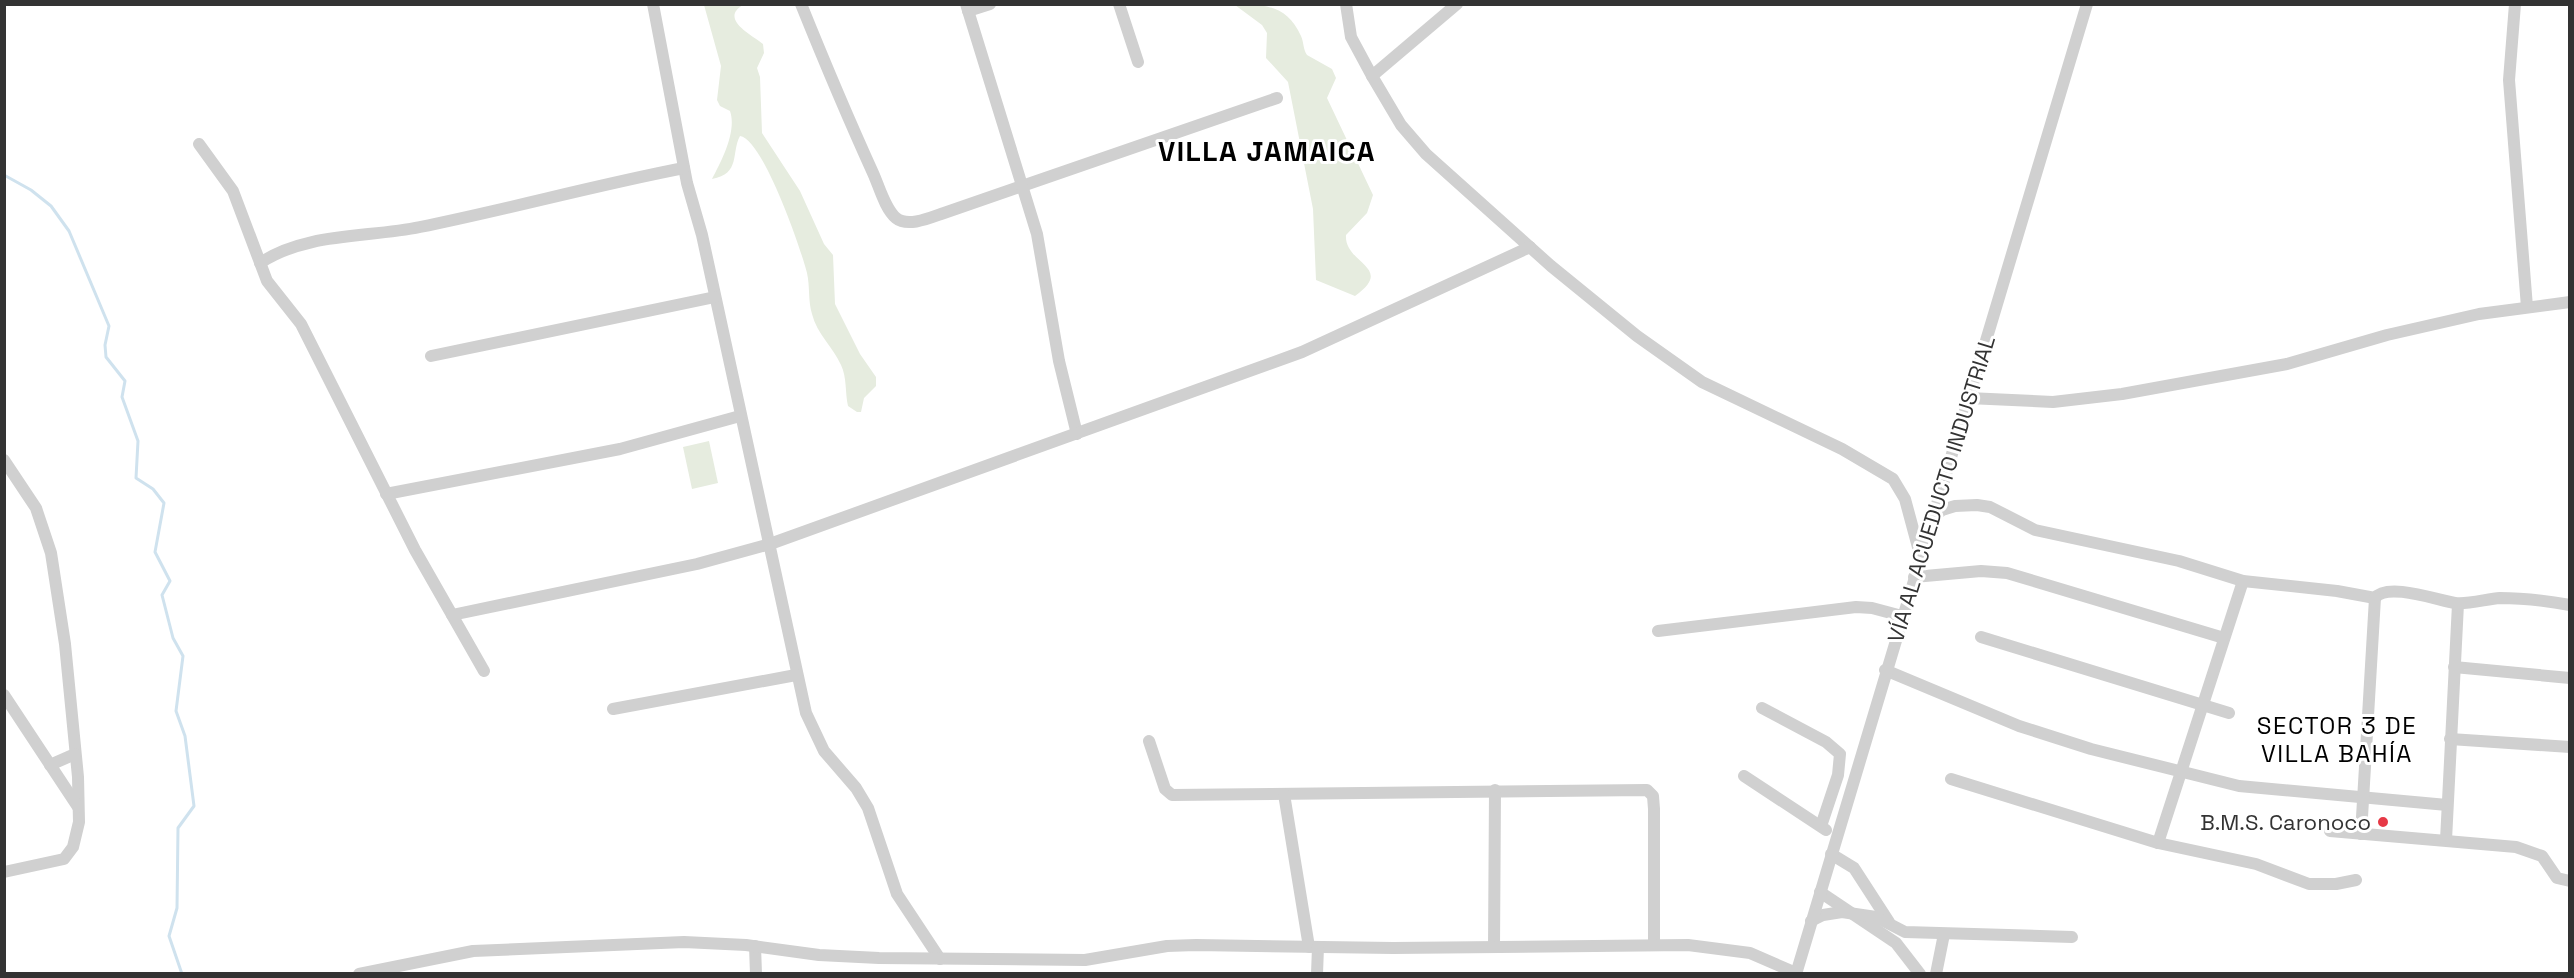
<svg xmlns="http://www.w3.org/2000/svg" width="2574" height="978" font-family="'Space Grotesk',sans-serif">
<rect width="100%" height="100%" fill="#fff"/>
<!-- green -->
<g fill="#e6ecdf">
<path d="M704,5h39c-24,14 9,30 20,39l1,9 -7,15 3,9 2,56 38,58 24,53 9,11 2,49 25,50 16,23v9l-12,12 -3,14h-4l-9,-6c-3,-13 -1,-29 -7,-41 -8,-18 -24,-31 -29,-51 -4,-13 -2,-28 -5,-41 -6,-24 -44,-134 -67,-137 -9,16 1,38 -28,43 10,-19 25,-48 18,-68l-10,-5 -3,-6 4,-34z"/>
<path d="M1235,5c29,-1 52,0 66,31 3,7 2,13 6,19l25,14 4,9 -9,20 46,97 -6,18 -21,22c-2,29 50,32 9,61l-39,-16 -3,-71 -25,-127 -22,-24 1,-25 -5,-8z"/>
<polygon points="709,441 718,483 692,489 683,447"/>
</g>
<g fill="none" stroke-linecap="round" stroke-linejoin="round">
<!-- stream -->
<polyline stroke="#cfe2ee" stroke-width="3" points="4,175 31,190 51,206 69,231 109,326 105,345 106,357 125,381 122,397 138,441 136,478 153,489 164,503 155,552 170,581 162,595 173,638 183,656 176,711 185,736 194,806 178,828 177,908 169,936 182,974"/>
<!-- minor -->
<g stroke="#d0d0d0" stroke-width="12">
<polyline points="653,4 687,183 702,235 806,713 824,751 856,788 868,808 897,894 940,959"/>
<path d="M801,4c23,57 47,114 72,169 6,13 12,36 23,45 12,10 36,-1 48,-5l333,-115"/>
<polyline points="966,4 1037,234 1059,361 1077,434"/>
<polyline points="1119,4 1138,62"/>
<polyline points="1346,4 1351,37 1372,76 1401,125 1426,154 1551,266 1637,336 1702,382 1842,449 1893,479 1905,499 1919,551"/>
<polyline points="2515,4 2509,80 2527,307"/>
<polyline points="968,11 990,4"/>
<polyline points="1372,76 1457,4"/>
<polyline points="199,144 233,191 267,281 301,324 415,550 484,671"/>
<path d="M260,263c47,-31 108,-25 160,-36 89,-18 176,-42 264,-59"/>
<polyline points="431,356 715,297"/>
<polyline points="1968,398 2053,402 2122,394 2287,364 2387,335 2479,314 2570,302"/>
<polyline points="4,460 36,508 51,553 65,644 78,777 79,822 73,847 64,859 4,872"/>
<polyline points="386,494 620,449 740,416"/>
<path d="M1931,519l11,-9 13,-4 22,-1 13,2 45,23 144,31 64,20 94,10 38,7c12,-16 62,2 80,5 11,2 32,-4 45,-5 24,0 47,3 70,7"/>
<polyline points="1914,577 1981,571 2007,573 2224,638"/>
<polyline points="452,615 697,564 770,544 1302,352 1530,247"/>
<polyline points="1658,631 1856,607 1872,608 1902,616"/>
<polyline points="1981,637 2229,713"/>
<polyline points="2454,667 2570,678"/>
<polyline points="1885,670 2019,726 2091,749 2239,786 2447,805"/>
<polyline points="4,695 78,807"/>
<polyline points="1762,708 1826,742 1840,754 1838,775 1821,826"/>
<polyline points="613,709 796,675"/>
<polyline points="2450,739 2570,747"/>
<polyline points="1149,741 1165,789 1172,795 1647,790 1653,796 1654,809 1654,945"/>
<polyline points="50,765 75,754"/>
<polyline points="1744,776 1826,830"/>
<polyline points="1951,779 2158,843 2256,864 2309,884 2336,884 2356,880"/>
<polyline points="1284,794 1309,947"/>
<polyline points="2330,831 2516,847 2542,856 2557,878 2570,881"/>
<polyline points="2361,834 2375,598"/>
<polyline points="2446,840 2458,604"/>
<polyline points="2158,843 2243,581"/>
<polyline points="1831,854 1854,868 1889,922"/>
<polyline points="1820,892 1896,943 1920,974"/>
<polyline points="1811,921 1823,915 1842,912 1876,917 1905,932 2072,937"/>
<polyline points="755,946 756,974"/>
<polyline points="1494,947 1495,790"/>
<polyline points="359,974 473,951 684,942 746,945 819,955 879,958 1085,960 1167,946 1196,945 1393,948 1688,945 1750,953 1796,973"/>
<polyline points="1317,974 1318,947"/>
<polyline points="1796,974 2087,4"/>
<polyline points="1936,974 1944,934"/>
</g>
</g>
<!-- markers -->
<circle fill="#e63946" stroke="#fff" stroke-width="2" cx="2383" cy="822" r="6"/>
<g text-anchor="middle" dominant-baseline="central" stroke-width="6" stroke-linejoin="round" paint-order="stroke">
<!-- street labels -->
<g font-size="22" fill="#333" stroke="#fff">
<text transform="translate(1941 489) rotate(-73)">VÍA AL ACUEDUCTO INDUSTRIAL</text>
</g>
<!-- poi labels -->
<g font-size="22" fill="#333" stroke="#fff" text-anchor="end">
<text x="2371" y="822">B.M.S. Caronoco</text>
</g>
<!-- neighbourhood labels -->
<g font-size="24" letter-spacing="1.5" fill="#000" stroke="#fff">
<text x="2337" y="725">SECTOR 3 DE<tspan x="2337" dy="28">VILLA BAHÍA</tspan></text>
</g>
<!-- district labels -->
<g font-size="28" font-weight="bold" letter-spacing="1.5" fill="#000" stroke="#fff">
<text x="1267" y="151">VILLA JAMAICA</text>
</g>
</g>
<!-- border -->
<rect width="2574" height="978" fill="none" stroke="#333333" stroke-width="12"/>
</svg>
